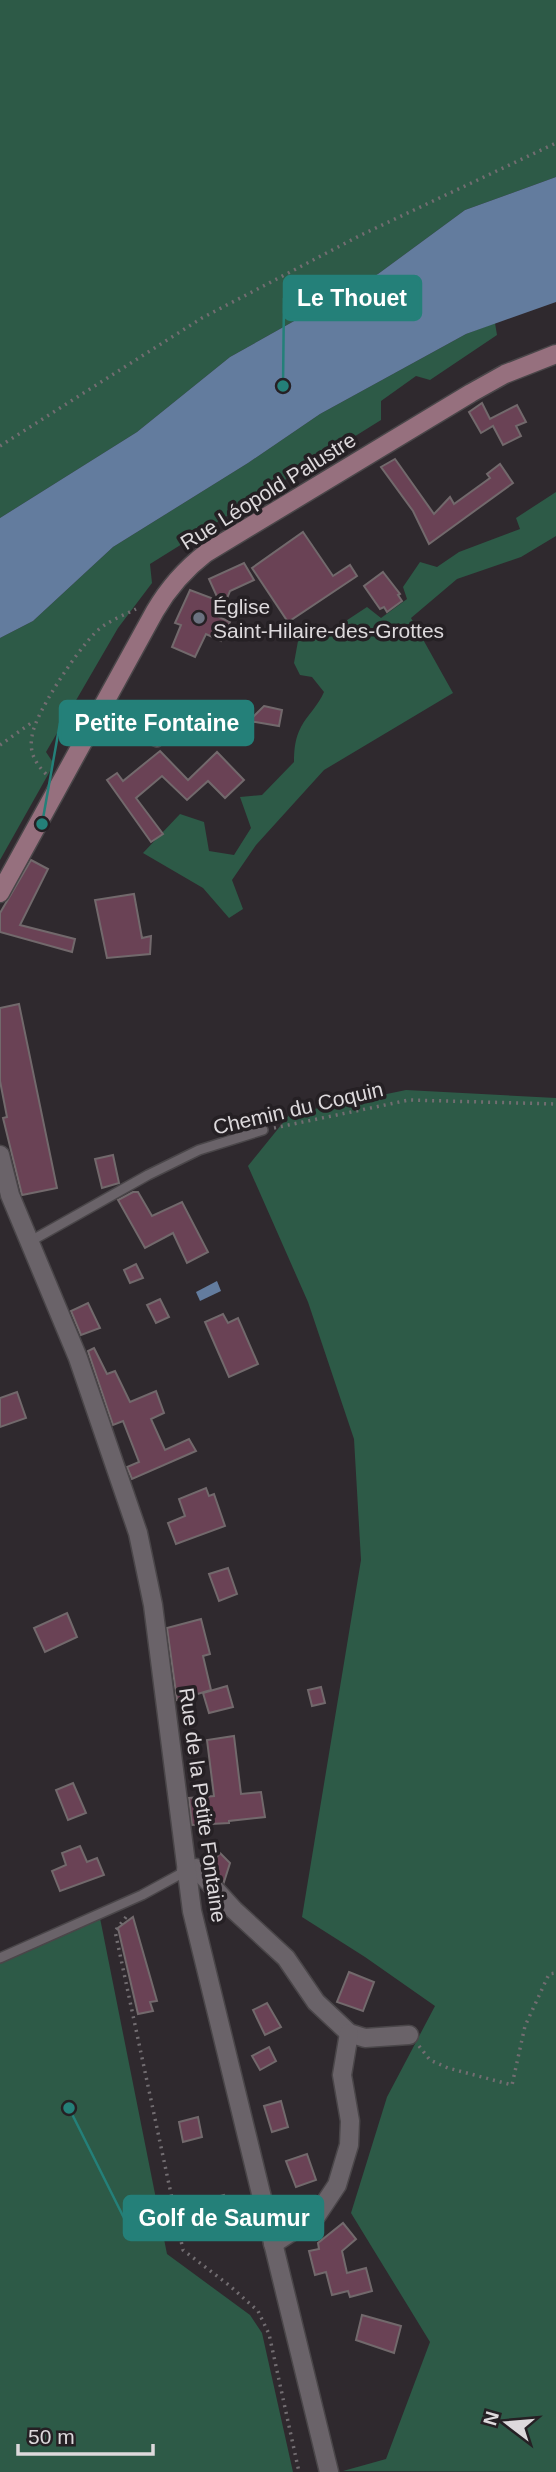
<svg xmlns="http://www.w3.org/2000/svg" width="556" height="2472" font-family="Arial,sans-serif">
<rect width="100%" height="100%" fill="#2f292e"/>
<!-- green -->
<g fill="#2d5a47">
<polygon points="0,0 556,0 556,177 465,210 378,274 230,357 137,432 0,518"/>
<polygon points="495,323 497,335 430,380 416,376 381,401 381,420 150,564 152,583 118,628 46,752 54,764 0,860 0,638 33,621 113,547 248,463 320,414 466,334"/>
<path d="M556,492v44l-35,21 -64,22 -46,39 42,75 -129,77 -68,75 -24,35 11,29 -14,9 -26,-30 -60,-35 37,-39 24,8 5,29 25,4 17,-27 -11,-31 22,-2 32,-33c0,-12 1,-24 7,-35 7,-13 17,-21 23,-35l-12,-15 -12,-2 -6,-12 4,-22 22,-3 47,-31 14,11 26,-19 -4,-12 17,-25 17,5 22,-15 61,-23 -4,-11z"/>
<polygon points="406,1090 556,1098 556,2472 343,2471 386,2459 430,2342 351,2213 387,2097 435,2006 365,1957 302,1917 361,1560 354,1439 308,1302 248,1166 290,1114"/>
<polygon points="100,1918 167,2254 250,2315 262,2333 293,2472 0,2472 0,1962"/>
</g>
<!-- water -->
<g fill="#637c9e">
<polygon points="556,177 556,302 466,334 320,414 248,463 113,547 33,621 0,638 0,518 137,432 230,357 378,274 465,210"/>
<polygon points="217,1281 221,1291 200,1301 196,1292"/>
</g>
<!-- building -->
<g fill="#6a4255" stroke="#72696c" stroke-width="2">
<polygon points="482,403 490,419 517,405 526,422 516,426 521,436 503,445 493,426 481,433 469,412"/>
<polygon points="395,459 434,514 450,497 454,504 490,478 487,474 500,464 513,483 429,544 413,511 381,467"/>
<polygon points="303,532 333,576 350,565 357,576 288,622 252,568"/>
<polygon points="244,563 254,580 230,591 219,617 230,622 221,641 206,634 195,657 172,647 181,625 175,623 190,590 219,601 209,579"/>
<polygon points="383,572 400,594 398,595 402,601 387,612 384,607 380,609 364,586"/>
<polygon points="264,706 282,710 279,726 249,721"/>
<polygon points="160,751 188,780 217,752 244,780 225,798 208,781 187,800 162,776 136,798 163,834 151,842 107,780 117,773 123,781"/>
<polygon points="31,860 48,869 20,925 75,939 72,952 0,932 0,913"/>
<polygon points="134,894 142,938 151,936 150,954 107,958 95,900"/>
<polygon points="19,1004 57,1188 22,1195 3,1118 7,1117 0,1081 0,1008"/>
<polygon points="113,1155 119,1183 102,1188 95,1159"/>
<polygon points="133,1192 138,1192 152,1216 182,1202 208,1252 187,1263 173,1233 145,1248 118,1200"/>
<polygon points="136,1264 143,1278 130,1283 124,1270"/>
<polygon points="160,1299 169,1317 156,1323 147,1305"/>
<polygon points="88,1303 100,1328 81,1335 71,1311"/>
<polygon points="223,1314 228,1323 238,1318 258,1364 229,1377 205,1322"/>
<polygon points="94,1348 107,1374 115,1371 130,1402 156,1391 164,1413 151,1419 165,1450 189,1439 196,1451 132,1479 127,1467 139,1462 123,1421 113,1425 88,1351"/>
<polygon points="17,1392 26,1418 0,1427 0,1398"/>
<polygon points="206,1488 209,1496 214,1494 225,1526 176,1544 168,1523 185,1516 179,1499"/>
<polygon points="228,1568 237,1594 219,1601 209,1574"/>
<polygon points="67,1613 77,1637 45,1652 34,1628"/>
<polygon points="201,1619 210,1654 203,1656 211,1690 177,1700 167,1628"/>
<polygon points="227,1686 233,1707 209,1713 203,1693"/>
<polygon points="321,1687 325,1703 312,1706 308,1690"/>
<polygon points="234,1736 241,1794 261,1792 265,1817 229,1821 229,1823 192,1825 189,1798 214,1796 207,1740"/>
<polygon points="73,1783 86,1813 68,1820 56,1790"/>
<polygon points="80,1846 87,1862 97,1858 104,1875 60,1891 52,1871 66,1865 62,1853"/>
<polygon points="220,1853 230,1863 224,1882 210,1866"/>
<polygon points="133,1917 157,2001 150,2002 153,2011 138,2014 118,1928"/>
<polygon points="349,1972 374,1982 363,2011 337,2002"/>
<polygon points="267,2003 281,2027 265,2035 253,2010"/>
<polygon points="269,2047 276,2061 260,2070 252,2056"/>
<polygon points="281,2101 288,2127 272,2132 264,2106"/>
<polygon points="198,2117 202,2137 183,2142 179,2122"/>
<polygon points="307,2154 316,2180 296,2187 286,2161"/>
<polygon points="224,2195 230,2218 212,2222 206,2200"/>
<polygon points="343,2223 356,2239 342,2251 347,2273 366,2268 372,2291 350,2297 348,2291 332,2295 326,2272 315,2275 309,2251 319,2249 318,2243"/>
<polygon points="362,2315 401,2326 394,2353 356,2340"/>
</g>
<g fill="none" stroke-linecap="round" stroke-linejoin="round">
<defs>
<g id="service">
<polyline points="103,704 146,737 157,742 189,717 217,733"/>
<polyline points="29,1242 148,1175 199,1150 263,1130"/>
<polyline points="0,1958 142,1895 186,1871"/>
</g>
<g id="minor">
<polyline points="186,1871 196,1868 234,1910 286,1958 316,2002 349,2033 365,2038 409,2035"/>
<polyline points="273,2244 317,2215 337,2185 349,2145 350,2121 342,2075 349,2033"/>
</g>
<polyline id="tertiary" points="0,1155 10,1195 78,1358 138,1533 153,1605 192,1911 329,2472"/>
<path id="secondary" d="M0,893l155,-282c14,-24 29,-41 51,-58l265,-160 34,-19 51,-20"/>
</defs>
<!-- service casing -->
<use href="#service" stroke="#4a4649" stroke-width="12"/>
<!-- minor casing -->
<use href="#minor" stroke="#4a4649" stroke-width="21"/>
<!-- tertiary casing -->
<use href="#tertiary" stroke="#4a4649" stroke-width="21"/>
<!-- secondary casing -->
<use href="#secondary" stroke="#4a4649" stroke-width="21"/>
<!-- path -->
<g stroke="#726d71" stroke-width="3.5" stroke-dasharray="2 5" stroke-linecap="butt">
<polyline points="0,446 202,318 361,235 556,143"/>
<polyline points="0,745 34,721"/>
<path d="M46,774c-11,-11 -17,-22 -14,-38 3,-23 45,-85 62,-102 11,-12 28,-18 42,-25"/>
<polyline points="274,1128 409,1100 556,1104"/>
<polyline points="126,1917 115,1931 183,2250 230,2286 258,2311 269,2334 299,2472"/>
<polyline points="419,2046 430,2060 448,2068 512,2085 525,2026 549,1974 556,1973"/>
</g>
<!-- service -->
<use href="#service" stroke="#6a6369" stroke-width="9"/>
<!-- minor -->
<use href="#minor" stroke="#6a6369" stroke-width="18"/>
<!-- tertiary -->
<use href="#tertiary" stroke="#6a6369" stroke-width="18"/>
<!-- secondary -->
<use href="#secondary" stroke="#96707e" stroke-width="18"/>
</g>
<!-- markers -->
<circle fill="#6b7280" stroke="#252024" stroke-width="2.5" cx="199" cy="618" r="7"/>
<g text-anchor="middle" dominant-baseline="central" stroke-width="7" stroke-linejoin="round" paint-order="stroke">
<!-- street labels -->
<g font-size="21" fill="#ddd9dc" stroke="#252024">
<text transform="translate(268 491) rotate(-32)">Rue Léopold Palustre</text>
<text transform="translate(298 1108) rotate(-13)">Chemin du Coquin</text>
<text transform="translate(203 1805) rotate(82)">Rue de la Petite Fontaine</text>
</g>
<!-- poi labels -->
<g font-size="21" fill="#ddd9dc" stroke="#252024" text-anchor="start">
<text x="213" y="606">Église<tspan x="213" dy="24">Saint-Hilaire-des-Grottes</tspan></text>
</g>
</g>
<!-- callouts -->
<path fill="none" stroke="#248079" stroke-width="2.5" d="M283 386L284 298M42 824L60 723M69 2108L124 2218"/>
<g fill="#248079" stroke="#252024" stroke-width="2.5">
<circle cx="283" cy="386" r="7"/>
<circle cx="42" cy="824" r="7"/>
<circle cx="69" cy="2108" r="7"/>
</g>
<g fill="#248079" stroke="#248079" stroke-width="2.5">
<rect x="284" y="276" width="137" height="44" rx="7"/>
<rect x="60" y="701" width="193" height="44" rx="7"/>
<rect x="124" y="2196" width="199" height="44" rx="7"/>
</g>
<g font-size="23" text-anchor="middle" font-weight="bold" fill="#fff">
<text x="352" y="306">Le Thouet</text>
<text x="157" y="731">Petite Fontaine</text>
<text x="224" y="2226">Golf de Saumur</text>
</g>
<!-- north arrow -->
<g transform="translate(507 2423) rotate(286)" stroke="#252024" stroke-width="5" paint-order="stroke">
<path d="M0-5L12 26L0 18L-12 26Z" fill="#ddd9dc"/>
<text y="-10" font-size="19" font-weight="bold" text-anchor="middle" fill="#ddd9dc">N</text>
</g>
<!-- scale -->
<path d="M18 2444v10h135v-10" fill="none" stroke="#ddd9dc" stroke-width="3.5"/>
<text x="28" y="2444" font-size="21" fill="#ddd9dc" stroke="#252024" stroke-width="5" paint-order="stroke">50 m</text>
</svg>
